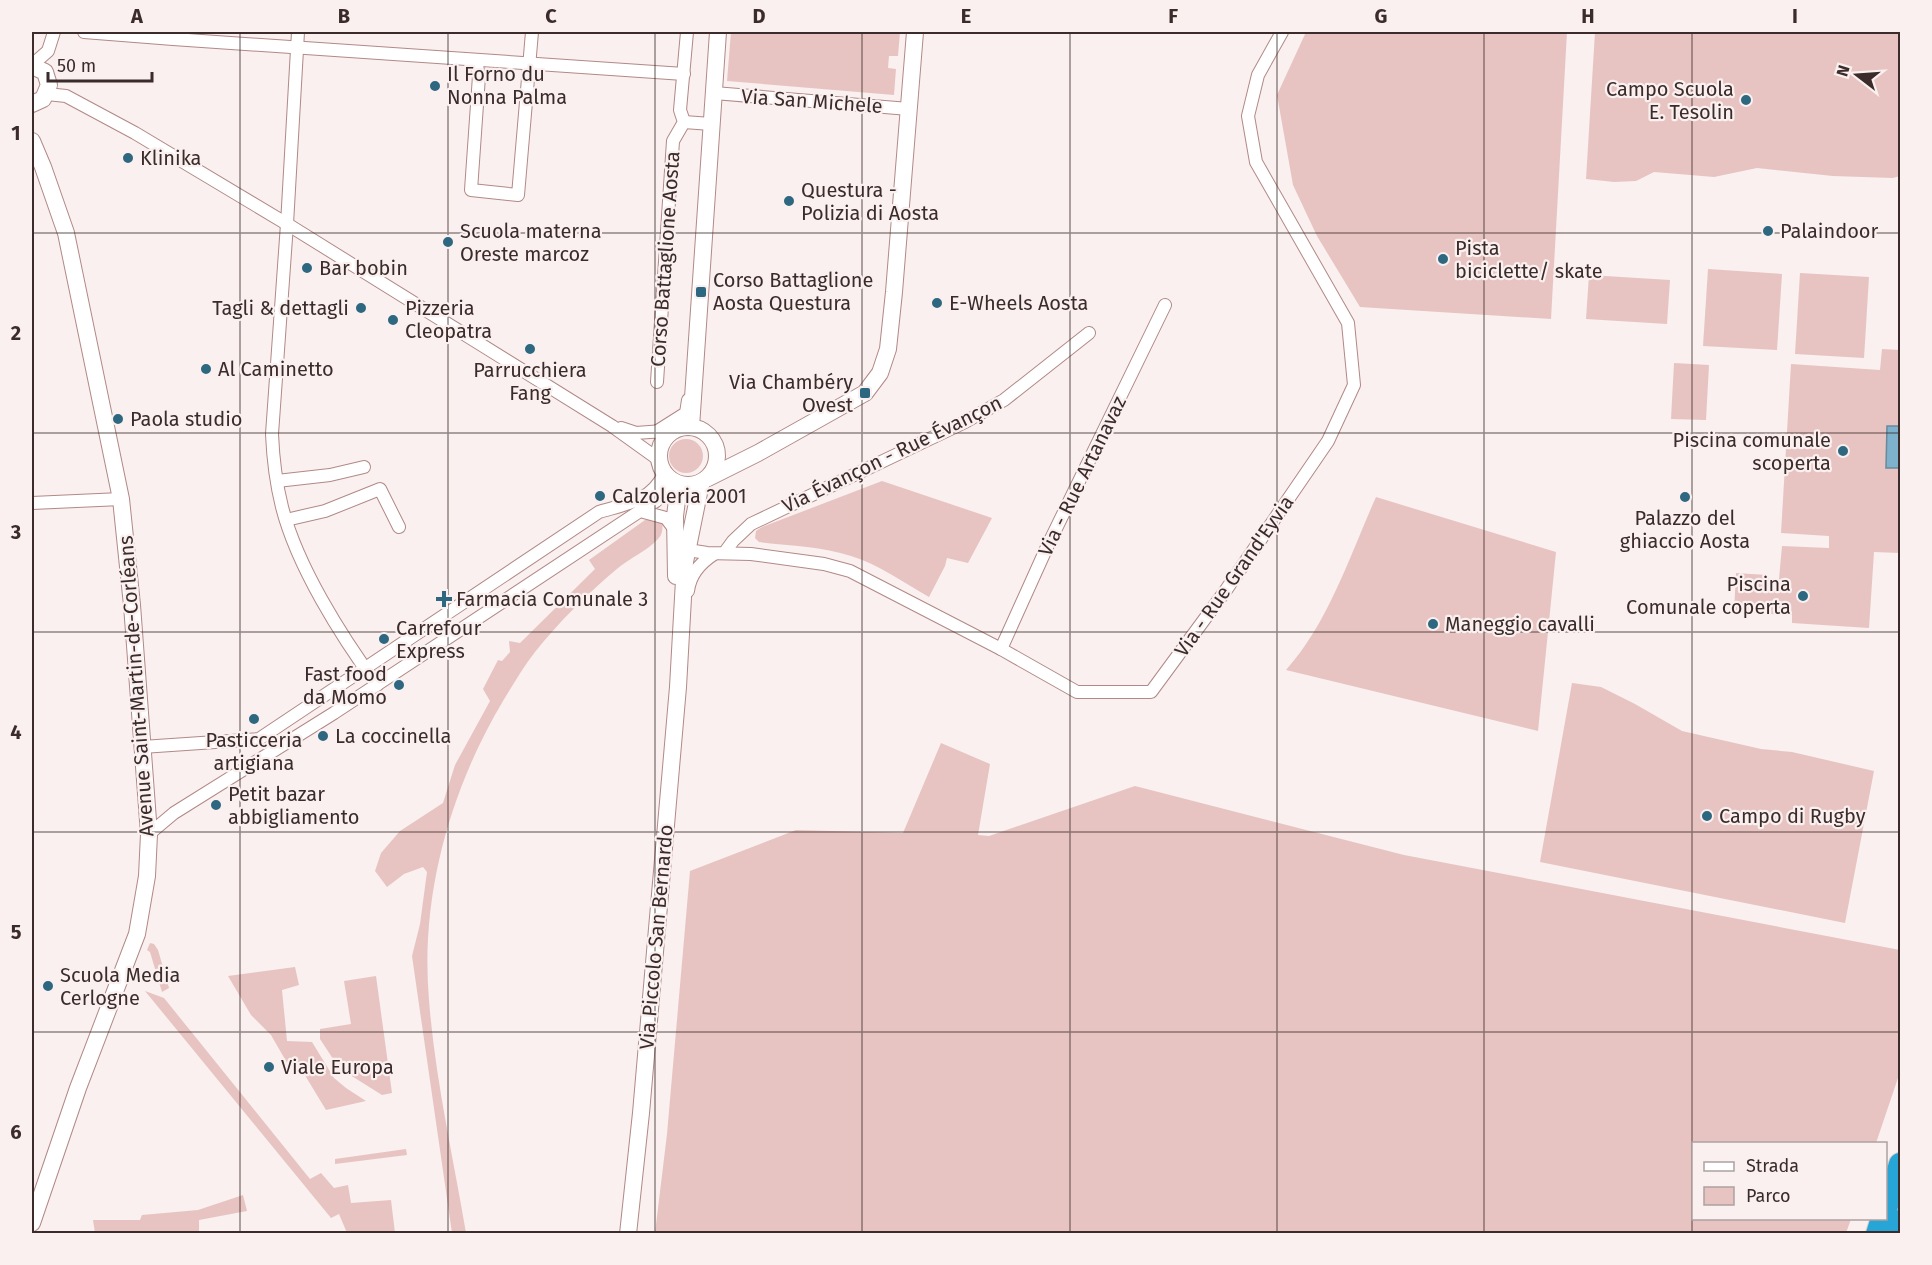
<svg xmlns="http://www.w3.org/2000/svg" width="1932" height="1265" font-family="'Fira Sans',sans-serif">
<rect width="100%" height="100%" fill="#f9f0ef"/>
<!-- green -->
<g fill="#e7c4c1">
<polygon points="731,32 900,32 898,56 889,56 888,68 896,69 894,95 727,81"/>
<polygon points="1306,32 1567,32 1551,319 1360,307 1317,236 1293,185 1277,95"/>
<polygon points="1595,32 1900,32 1900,176 1893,178 1833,176 1757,168 1714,177 1654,172 1636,181 1614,182 1586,179"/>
<polygon points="1708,269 1782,274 1777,350 1703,346"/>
<polygon points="1800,273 1869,277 1864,358 1795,354"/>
<polygon points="1589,275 1670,280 1667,324 1586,319"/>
<polygon points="1882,349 1900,350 1900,553 1874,552 1869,628 1792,623 1792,615 1734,612 1736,573 1767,575 1767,578 1779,579 1782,546 1829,548 1829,536 1781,533 1791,364 1880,370"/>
<polygon points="1674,363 1709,365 1706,420 1671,419"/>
<circle cx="686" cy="456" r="17"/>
<path d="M882,481l110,37 -24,45 -21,-5 -2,8 -16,31c-25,-14 -51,-33 -78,-41 -29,-10 -62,-10 -92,-14l-4,-4 1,-7 6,-4z"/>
<path d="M1376,497l180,55 -18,179 -252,-61c43,-48 64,-115 90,-173z"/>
<path d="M656,518l7,4c-1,7 0,12 -5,17 -11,12 -28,19 -40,29 -30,25 -59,54 -83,84 -12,15 -22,33 -32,49 -53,89 -83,195 -74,299 6,78 24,156 37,233h-14l-40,-277 8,-32 7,-52 -4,-5 -19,7 -17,13 -12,-16 6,-18 19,-22 43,-28 12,-38 35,-64 -7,-12 15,-29 4,1 8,-9 -1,-11 11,2 75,-74 -6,-9 56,-40z"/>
<polygon points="1572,683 1601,687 1635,704 1682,731 1761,749 1792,752 1874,771 1845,923 1540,862"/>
<polygon points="941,743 990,764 978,835 989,836 1135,786 1404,855 1900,950 1900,1072 1876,1143 1694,1144 1694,1218 1851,1219 1846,1233 655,1233 667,1134 690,871 796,830 903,833"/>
<polygon points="150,943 154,944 158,950 169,988 162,992 150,952 147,950"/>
<polygon points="295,967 299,985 282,990 287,1041 312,1042 334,1078 346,1088 366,1101 326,1110 306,1077 303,1066 290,1068 271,1035 251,1015 228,976"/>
<polygon points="376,976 392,1093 382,1095 339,1068 320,1039 320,1029 351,1024 344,981"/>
<polygon points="145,991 164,998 310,1179 321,1173 334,1188 348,1185 351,1203 391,1200 395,1233 347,1233 339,1214 331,1218"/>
<polygon points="406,1149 407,1155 335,1164 335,1159"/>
<polygon points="243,1195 247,1211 199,1220 199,1233 95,1233 93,1220 140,1220 142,1215 198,1210"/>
</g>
<!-- water -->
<polygon fill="#7eb1cb" stroke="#6a899b" stroke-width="1.5" points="1887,426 1900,426 1900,468 1886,468"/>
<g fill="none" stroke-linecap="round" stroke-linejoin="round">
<defs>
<g id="street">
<polyline points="84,32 173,39 684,74"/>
<path d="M298,32l-11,192 -15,210c1,24 4,49 10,73 15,59 59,129 95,178"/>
<polyline points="476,60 479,76 471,190 518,195 532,32"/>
<polyline points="32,65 48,51 54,32"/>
<polyline points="714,93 909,109"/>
<polyline points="47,94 66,96 135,133 287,224 612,426 658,459"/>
<polyline points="684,122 711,124"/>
<polyline points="657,382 673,141 684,122 680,110 687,32"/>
<polyline points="621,428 636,433 663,431"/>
<polyline points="656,432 686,413 688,400"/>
<polyline points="277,481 330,475 364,467"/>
<polyline points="32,503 121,499"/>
<polyline points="640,511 656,501 674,482"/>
<polyline points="286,520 325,511 380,489 399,527"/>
<polyline points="683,544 688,550 707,553 751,554 824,564 850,571 1001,649 1077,692 1151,692 1226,590 1328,441 1354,385 1348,323 1256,162 1248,116 1258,75 1282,32"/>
<polyline points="725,552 733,541 751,524 965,422 1004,400 1089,333"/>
<path d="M688,591c2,-17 12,-28 26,-37"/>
<polyline points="1001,649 1047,547 1165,305"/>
<path d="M142,747l117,-8 340,-227c27,-8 52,-11 65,-38"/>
<polyline points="149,834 174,813 334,713 640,511 666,518 675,530"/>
</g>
<g id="secondary">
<polyline points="32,66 45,72 49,85 43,99 32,104"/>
<polyline points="32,141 43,167 66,233 121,499 132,605 149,834 147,876 137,934 78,1088 32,1223"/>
<circle cx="688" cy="456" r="29"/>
<polyline points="691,427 718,32"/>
<polyline points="708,478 758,453 865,393 880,373 888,349 894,292 915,32"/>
<polyline points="676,576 675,516 679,485"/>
<polyline points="628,1234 641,1113 678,687 685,562 701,483"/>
</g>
<g id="highway">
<polyline points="1886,1209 1900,1164"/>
<polyline points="1877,1234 1882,1218"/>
<polyline points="1896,1234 1900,1221"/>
</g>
</defs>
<!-- street casing -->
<use href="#street" stroke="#b18986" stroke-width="14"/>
<!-- secondary casing -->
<use href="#secondary" stroke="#b18986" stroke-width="18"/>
<!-- highway casing -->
<use href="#highway" stroke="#d0cccc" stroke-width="24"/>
<!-- street -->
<use href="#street" stroke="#fff" stroke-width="12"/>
<!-- secondary -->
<use href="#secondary" stroke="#fff" stroke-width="16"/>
<!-- highway -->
<use href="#highway" stroke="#27a5d6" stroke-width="22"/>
</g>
<!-- grid -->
<path fill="none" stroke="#3b2b2a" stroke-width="1.5" stroke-opacity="0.55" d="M240,32v1202M448,32v1202M655,32v1202M862,32v1202M1070,32v1202M1277,32v1202M1484,32v1202M1692,32v1202M32,233h1868M32,433h1868M32,632h1868M32,832h1868M32,1032h1868"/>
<!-- markers -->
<g fill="#2e6780" stroke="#f9f0ef" stroke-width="2">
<circle cx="435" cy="86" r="6"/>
<circle cx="1746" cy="100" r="6"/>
<circle cx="128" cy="158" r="6"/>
<circle cx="789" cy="201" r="6"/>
<circle cx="1768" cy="231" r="6"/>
<circle cx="448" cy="242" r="6"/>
<circle cx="1443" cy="259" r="6"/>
<circle cx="307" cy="268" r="6"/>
<rect x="695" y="286" width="12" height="12" rx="3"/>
<circle cx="937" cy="303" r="6"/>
<circle cx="361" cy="308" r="6"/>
<circle cx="393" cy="320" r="6"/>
<circle cx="530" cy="349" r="6"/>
<circle cx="206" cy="369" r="6"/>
<rect x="859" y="387" width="12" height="12" rx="3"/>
<circle cx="118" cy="419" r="6"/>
<circle cx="1843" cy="451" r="6"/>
<circle cx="600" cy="496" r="6"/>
<circle cx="1685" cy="497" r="6"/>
<circle cx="1803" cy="596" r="6"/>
<path d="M441 590h6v6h6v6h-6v6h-6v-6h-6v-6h6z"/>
<circle cx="1433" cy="624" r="6"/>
<circle cx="384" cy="639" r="6"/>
<circle cx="399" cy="685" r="6"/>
<circle cx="254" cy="719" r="6"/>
<circle cx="323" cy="736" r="6"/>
<circle cx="216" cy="805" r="6"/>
<circle cx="1707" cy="816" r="6"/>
<circle cx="48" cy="986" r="6"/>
<circle cx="269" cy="1067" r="6"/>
</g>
<g text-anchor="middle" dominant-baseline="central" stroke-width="4.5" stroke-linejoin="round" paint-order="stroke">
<!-- poi labels -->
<g font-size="20" fill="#3b2b2a" stroke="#f9f0ef" text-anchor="start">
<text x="447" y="74">Il Forno du<tspan x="447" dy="23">Nonna Palma</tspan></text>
<text x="1734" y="89" text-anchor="end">Campo Scuola<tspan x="1734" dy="23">E. Tesolin</tspan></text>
<text x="140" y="158">Klinika</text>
<text x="801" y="190">Questura -<tspan x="801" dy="23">Polizia di Aosta</tspan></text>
<text x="460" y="231">Scuola materna<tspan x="460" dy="23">Oreste marcoz</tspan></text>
<text x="1780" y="231">Palaindoor</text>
<text x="1455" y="248">Pista<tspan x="1455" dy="23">biciclette/ skate</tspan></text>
<text x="319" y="268">Bar bobin</text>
<text x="713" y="280">Corso Battaglione<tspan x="713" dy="23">Aosta Questura</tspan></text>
<text x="949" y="303">E-Wheels Aosta</text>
<text x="349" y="308" text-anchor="end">Tagli &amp; dettagli</text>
<text x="405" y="308">Pizzeria<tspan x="405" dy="23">Cleopatra</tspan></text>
<text x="218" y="369">Al Caminetto</text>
<text x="530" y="370" text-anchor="middle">Parrucchiera<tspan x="530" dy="23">Fang</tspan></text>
<text x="853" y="382" text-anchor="end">Via Chambéry<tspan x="853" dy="23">Ovest</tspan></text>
<text x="130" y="419">Paola studio</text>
<text x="1831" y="440" text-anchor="end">Piscina comunale<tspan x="1831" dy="23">scoperta</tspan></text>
<text x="612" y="496">Calzoleria 2001</text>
<text x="1685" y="518" text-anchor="middle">Palazzo del<tspan x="1685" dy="23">ghiaccio Aosta</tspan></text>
<text x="1791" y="584" text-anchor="end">Piscina<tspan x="1791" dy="23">Comunale coperta</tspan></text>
<text x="456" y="599">Farmacia Comunale 3</text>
<text x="1445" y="624">Maneggio cavalli</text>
<text x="396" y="628">Carrefour<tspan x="396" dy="23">Express</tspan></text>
<text x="387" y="674" text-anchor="end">Fast food<tspan x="387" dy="23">da Momo</tspan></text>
<text x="335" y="736">La coccinella</text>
<text x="254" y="740" text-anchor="middle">Pasticceria<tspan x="254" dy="23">artigiana</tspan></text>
<text x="228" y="794">Petit bazar<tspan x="228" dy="23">abbigliamento</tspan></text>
<text x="1719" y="816">Campo di Rugby</text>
<text x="60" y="975">Scuola Media<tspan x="60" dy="23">Cerlogne</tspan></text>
<text x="281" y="1067">Viale Europa</text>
</g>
<!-- street labels -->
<g font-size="20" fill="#3b2b2a" stroke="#f9f0ef">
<text transform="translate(812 101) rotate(4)">Via San Michele</text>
<text transform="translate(665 259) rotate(-86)">Corso Battaglione Aosta</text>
<text transform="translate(892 454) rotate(-26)">Via Évançon - Rue Évançon</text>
<text transform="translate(1082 476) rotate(-64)">Via - Rue Artanavaz</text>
<text transform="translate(1234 576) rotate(-55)">Via - Rue Grand'Eyvia</text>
<text transform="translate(136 686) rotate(-94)">Avenue Saint-Martin-de-Corléans</text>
<text transform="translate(656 937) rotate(-85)">Via Piccolo San Bernardo</text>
</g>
</g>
<!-- border -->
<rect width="1932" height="1265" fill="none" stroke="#f9f0ef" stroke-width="66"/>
<!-- legend -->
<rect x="1692" y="1142" width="195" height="78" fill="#f9f0ef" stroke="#ada1a0" stroke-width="1.5"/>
<rect x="1704" y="1162" width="30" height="9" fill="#ffffff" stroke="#ada1a0" stroke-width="1.5"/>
<text x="1746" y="1172" font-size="18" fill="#3b2b2a">Strada</text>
<rect x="1704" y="1187" width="30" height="18" fill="#e7c4c1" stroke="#ada1a0" stroke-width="1.5"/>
<text x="1746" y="1202" font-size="18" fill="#3b2b2a">Parco</text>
<!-- north arrow -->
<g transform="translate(1857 75) rotate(287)" stroke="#f9f0ef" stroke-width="4.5" paint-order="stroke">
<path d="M0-4.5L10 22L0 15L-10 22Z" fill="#3b2b2a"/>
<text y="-9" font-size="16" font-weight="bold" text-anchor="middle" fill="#3b2b2a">N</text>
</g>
<!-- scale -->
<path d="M48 72v9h104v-9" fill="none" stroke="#3b2b2a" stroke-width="3"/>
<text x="57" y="72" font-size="18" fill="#3b2b2a" stroke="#f9f0ef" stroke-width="4.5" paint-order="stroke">50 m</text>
<rect x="33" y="33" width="1866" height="1199" fill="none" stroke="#3b2b2a" stroke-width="2"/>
<g font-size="20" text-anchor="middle" font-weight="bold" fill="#3b2b2a">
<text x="137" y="23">A</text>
<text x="344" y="23">B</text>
<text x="551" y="23">C</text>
<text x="759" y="23">D</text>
<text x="966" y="23">E</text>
<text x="1173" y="23">F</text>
<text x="1381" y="23">G</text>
<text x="1588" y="23">H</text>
<text x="1795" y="23">I</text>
<text x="16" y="140">1</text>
<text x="16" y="340">2</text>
<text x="16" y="539">3</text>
<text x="16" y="739">4</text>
<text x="16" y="939">5</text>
<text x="16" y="1139">6</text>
</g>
</svg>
